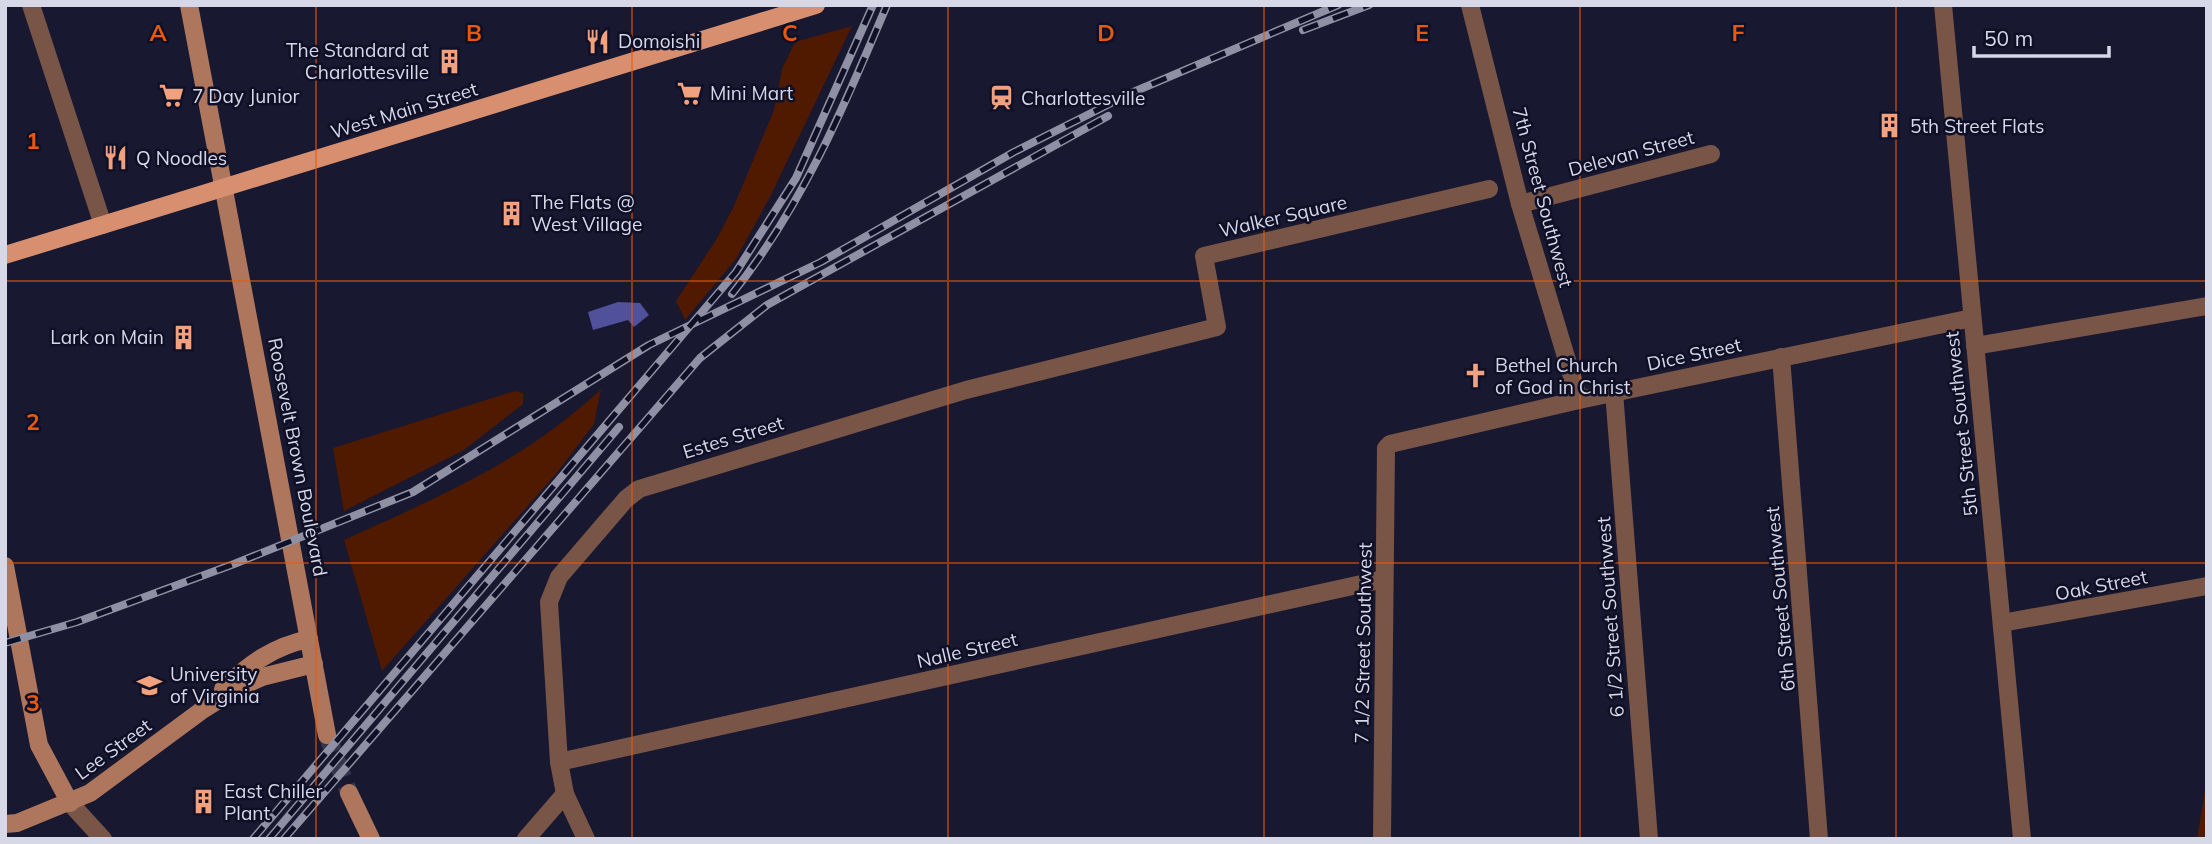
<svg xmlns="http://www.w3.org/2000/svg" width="2212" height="844" font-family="Mulish,sans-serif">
<rect width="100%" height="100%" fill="#181830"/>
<!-- green -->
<g fill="#4f1a00">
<polygon points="852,26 771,195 736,259 685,320 676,301 716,240 734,206 774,110 782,69 795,42"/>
<path d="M601,389l-7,35 -38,50 -174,197 -38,-131c96,-44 178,-77 257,-151z"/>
<polygon points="515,391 523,393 523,404 464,450 344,511 333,448"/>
<polygon points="2206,784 2207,839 2197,839"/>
</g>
<!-- water -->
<polygon fill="#51519b" points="618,302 640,303 649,315 634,327 628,320 593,330 588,312"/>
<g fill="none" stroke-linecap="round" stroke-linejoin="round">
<!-- secondary-tunnel -->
<polyline stroke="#34354c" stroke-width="18" stroke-dasharray="18 9" stroke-linecap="butt" points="327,735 349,793"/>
<!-- street -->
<g stroke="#785546" stroke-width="18">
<polyline points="31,5 103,225"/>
<polyline points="1470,5 1520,204 1579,400"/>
<polyline points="1943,5 2022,839"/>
<polyline points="1520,204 1711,154"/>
<polyline points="1975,346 2207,306"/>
<polyline points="1781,357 1819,839"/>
<polyline points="1614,392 1649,839"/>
<polyline points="2002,623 2207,586"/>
<polyline points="559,762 1384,579"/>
<polyline points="70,803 103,839"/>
<polyline points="526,839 565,794"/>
<polyline points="586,839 565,794 559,762 549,602 559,577 626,499 639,489 966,390 1217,327 1204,256 1489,189"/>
<polyline points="1382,839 1386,448 1390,444 1579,400 1972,318"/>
</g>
<!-- secondary -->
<g stroke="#ae765d" stroke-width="18">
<polyline points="189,5 327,735"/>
<polyline points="5,566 39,745 70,803"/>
<path d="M223,689c26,-25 51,-43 86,-50"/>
<polyline points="349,793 371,839"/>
<polyline points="5,824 17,823 90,793 201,711 236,689 262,677 314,664"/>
</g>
<!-- primary -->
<polyline stroke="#d78f6f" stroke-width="18" points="5,255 816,5"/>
<defs>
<g id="rail">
<polyline points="1303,30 1369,5"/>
<path d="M732,294c70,-87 112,-187 155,-289"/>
<polyline points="5,643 77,622 234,564 413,492 649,345 821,262 1014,152 1131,93 1338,5"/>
<polyline points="253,839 736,272 796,178 873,5"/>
<polyline points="269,839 619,427"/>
<polyline points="284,839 700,358 767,305 1108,116"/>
</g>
</defs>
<!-- rail casing -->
<use href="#rail" stroke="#8f90a3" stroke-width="8"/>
<!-- rail -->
<use href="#rail" stroke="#0f0f26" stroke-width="5" stroke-dasharray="16" stroke-linecap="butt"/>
</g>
<!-- grid -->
<path fill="none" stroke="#e8590c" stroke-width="2" stroke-opacity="0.55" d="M316,5v834M632,5v834M948,5v834M1264,5v834M1580,5v834M1896,5v834M5,281h2202M5,563h2202"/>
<!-- icons -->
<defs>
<symbol id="restaurant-bare" viewBox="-9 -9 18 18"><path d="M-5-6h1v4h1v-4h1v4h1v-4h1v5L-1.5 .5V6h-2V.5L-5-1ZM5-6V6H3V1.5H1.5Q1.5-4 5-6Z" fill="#f1a17d" stroke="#0f0f26" stroke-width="2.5" paint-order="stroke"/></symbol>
<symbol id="building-bare" viewBox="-9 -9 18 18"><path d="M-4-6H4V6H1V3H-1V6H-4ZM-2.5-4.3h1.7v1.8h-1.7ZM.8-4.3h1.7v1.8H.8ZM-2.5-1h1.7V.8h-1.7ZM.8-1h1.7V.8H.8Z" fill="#f1a17d" stroke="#0f0f26" stroke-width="2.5" paint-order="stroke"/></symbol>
<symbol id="supermarket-bare" viewBox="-9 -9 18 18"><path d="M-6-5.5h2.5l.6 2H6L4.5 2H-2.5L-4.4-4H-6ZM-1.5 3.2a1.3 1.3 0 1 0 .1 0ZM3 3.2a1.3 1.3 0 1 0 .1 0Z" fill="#f1a17d" stroke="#0f0f26" stroke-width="2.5" paint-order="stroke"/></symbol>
<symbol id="station-bare" viewBox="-9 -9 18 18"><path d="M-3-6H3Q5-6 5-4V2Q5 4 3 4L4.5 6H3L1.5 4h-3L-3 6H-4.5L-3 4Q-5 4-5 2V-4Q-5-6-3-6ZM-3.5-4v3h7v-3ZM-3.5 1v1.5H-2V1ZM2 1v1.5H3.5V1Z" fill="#f1a17d" stroke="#0f0f26" stroke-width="2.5" paint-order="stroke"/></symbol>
<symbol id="church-bare" viewBox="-9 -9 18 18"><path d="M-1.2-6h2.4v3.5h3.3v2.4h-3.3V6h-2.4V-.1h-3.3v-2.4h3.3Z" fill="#f1a17d" stroke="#0f0f26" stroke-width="2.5" paint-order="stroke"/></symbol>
<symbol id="university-bare" viewBox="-9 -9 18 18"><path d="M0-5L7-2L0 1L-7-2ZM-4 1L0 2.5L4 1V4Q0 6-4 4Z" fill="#f1a17d" stroke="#0f0f26" stroke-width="2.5" paint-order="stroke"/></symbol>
</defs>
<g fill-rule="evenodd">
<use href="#restaurant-bare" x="580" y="24" width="35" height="35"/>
<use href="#building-bare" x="432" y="44" width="35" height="35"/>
<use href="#supermarket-bare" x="672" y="76" width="35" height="35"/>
<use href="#supermarket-bare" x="154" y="78" width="35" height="35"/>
<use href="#station-bare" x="984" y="80" width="35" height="35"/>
<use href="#building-bare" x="1872" y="108" width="35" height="35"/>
<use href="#restaurant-bare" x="98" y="140" width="35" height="35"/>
<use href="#building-bare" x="494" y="196" width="35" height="35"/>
<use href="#building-bare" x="166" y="320" width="35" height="35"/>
<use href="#church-bare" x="1458" y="358" width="35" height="35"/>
<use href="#university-bare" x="132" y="668" width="35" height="35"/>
<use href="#building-bare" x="186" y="784" width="35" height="35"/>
</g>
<g text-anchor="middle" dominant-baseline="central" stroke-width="5" stroke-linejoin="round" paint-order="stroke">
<!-- poi labels -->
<g font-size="19" fill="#d6d8e8" stroke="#0f0f26" text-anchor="start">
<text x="618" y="41">Domoishi</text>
<text x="429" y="50" text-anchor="end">The Standard at<tspan x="429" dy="22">Charlottesville</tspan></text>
<text x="710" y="93">Mini Mart</text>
<text x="192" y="96">7 Day Junior</text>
<text x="1021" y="98">Charlottesville</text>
<text x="1910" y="126">5th Street Flats</text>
<text x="136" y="158">Q Noodles</text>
<text x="531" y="202">The Flats @<tspan x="531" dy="22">West Village</tspan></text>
<text x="164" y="337" text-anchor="end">Lark on Main</text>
<text x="1495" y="365">Bethel Church<tspan x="1495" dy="22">of God in Christ</tspan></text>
<text x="170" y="674">University<tspan x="170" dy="22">of Virginia</tspan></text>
<text x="224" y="791">East Chiller<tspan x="224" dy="22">Plant</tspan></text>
</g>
<!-- street labels -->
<g font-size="19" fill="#d6d8e8" stroke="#0f0f26">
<text transform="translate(404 110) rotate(-17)">West Main Street</text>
<text transform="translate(1631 153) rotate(-15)">Delevan Street</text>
<text transform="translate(1543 197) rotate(75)">7th Street Southwest</text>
<text transform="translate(1283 216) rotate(-13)">Walker Square</text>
<text transform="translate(1694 354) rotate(-12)">Dice Street</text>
<text transform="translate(1961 424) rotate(-96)">5th Street Southwest</text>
<text transform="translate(733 437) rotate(-17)">Estes Street</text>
<text transform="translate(298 457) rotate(79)">Roosevelt Brown Boulevard</text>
<text transform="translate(2101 585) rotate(-11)">Oak Street</text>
<text transform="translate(1780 599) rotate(-95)">6th Street Southwest</text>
<text transform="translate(1610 617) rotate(-94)">6 1/2 Street Southwest</text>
<text transform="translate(1363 643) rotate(-89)">7 1/2 Street Southwest</text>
<text transform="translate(967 650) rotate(-13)">Nalle Street</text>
<text transform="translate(113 749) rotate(-36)">Lee Street</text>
</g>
</g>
<g font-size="23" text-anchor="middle" font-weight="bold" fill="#e8590c" stroke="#0f0f26" stroke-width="5" stroke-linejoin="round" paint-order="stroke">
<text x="158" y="41">A</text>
<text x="474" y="41">B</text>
<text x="790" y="41">C</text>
<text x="1106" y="41">D</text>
<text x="1422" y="41">E</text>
<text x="1738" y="41">F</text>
<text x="33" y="149">1</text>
<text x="33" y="430">2</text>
<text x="33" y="711">3</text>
</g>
<!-- border -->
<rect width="2212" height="844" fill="none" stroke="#d6d8e8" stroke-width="14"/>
<!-- scale -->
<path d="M1974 46v10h135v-10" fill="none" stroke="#d6d8e8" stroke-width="3.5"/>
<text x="1984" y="46" font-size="21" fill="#d6d8e8" stroke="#0f0f26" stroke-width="5" paint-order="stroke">50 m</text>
</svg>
